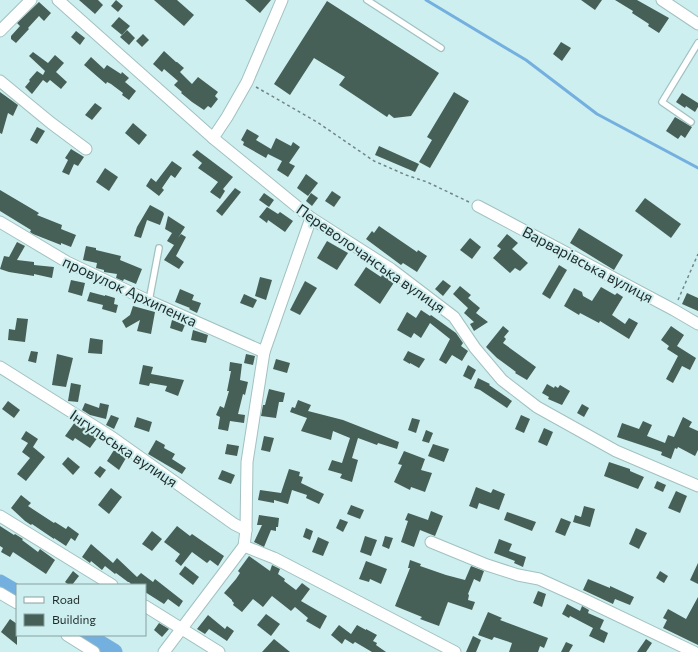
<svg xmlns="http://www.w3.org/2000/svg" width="698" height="652" font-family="Commissioner,sans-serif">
<rect width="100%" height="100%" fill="#ceefef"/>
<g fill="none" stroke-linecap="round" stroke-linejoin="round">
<!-- stream -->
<polyline stroke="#74b0df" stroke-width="3" points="426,0 526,60 597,114 698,168"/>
<!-- river -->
<g stroke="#74b0df" stroke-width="17">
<polyline points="0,583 17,593"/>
<polyline points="86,635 114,652"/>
</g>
</g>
<!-- building -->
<g fill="#466057">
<polygon points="79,0 98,0 103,5 95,14"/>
<polygon points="116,0 123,6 118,12 111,6"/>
<polygon points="154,0 177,0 194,15 184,26"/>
<polygon points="245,0 271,0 260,13"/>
<polygon points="581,0 602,0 595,10"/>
<polygon points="615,0 637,0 669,18 659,33 648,26 649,24 632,13 633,11"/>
<polygon points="327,1 439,73 411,116 394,118 389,114 387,117 339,85 345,77 314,58 290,95 274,84"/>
<polygon points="39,2 51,13 44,21 39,16 28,28 29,29 16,43 11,39 11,36 20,26 17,23"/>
<polygon points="119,17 130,26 122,35 111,26"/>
<polygon points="127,30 135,38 129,45 120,37"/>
<polygon points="76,31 85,38 80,45 71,37"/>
<polygon points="143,34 149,40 142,47 136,41"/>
<polygon points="561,42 571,48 562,61 553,54"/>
<polygon points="164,51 176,62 177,62 184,68 180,72 192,84 198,77 218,92 215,96 218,99 211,108 208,106 204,110 192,102 181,93 182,92 174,85 178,81 164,69 162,72 153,64"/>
<polygon points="33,52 48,63 55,55 64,63 56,72 67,82 61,89 50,80 47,83 43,80 32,94 25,87 30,81 29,80 37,71 43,75 45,71 29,56"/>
<polygon points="91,57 104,69 107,65 121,74 122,72 129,78 125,82 136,91 129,100 122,95 123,93 111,84 107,82 106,84 84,65"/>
<polygon points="0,92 18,105 13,116 8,113 2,134 0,133"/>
<polygon points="454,92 469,101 430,168 419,162 432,140 427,137"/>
<polygon points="682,93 698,103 698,107 695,112 686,106 685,108 676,102"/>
<polygon points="95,103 102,108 92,120 85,115"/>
<polygon points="675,117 692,127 685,138 681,135 678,139 666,131"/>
<polygon points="133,123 147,135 139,145 125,133"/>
<polygon points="37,127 45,131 37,144 30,140"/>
<polygon points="247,129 259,136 256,140 271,149 276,138 291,146 293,142 300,147 289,163 295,166 288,177 277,170 282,161 268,154 266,158 243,145 244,142 241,140"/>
<polygon points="379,146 419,164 415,172 375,155"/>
<polygon points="71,149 84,157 78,166 74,164 69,175 62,172 68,160 65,158"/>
<polygon points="197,150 233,177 223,189 225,191 220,199 210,192 218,182 198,168 202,163 192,155"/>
<polygon points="172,161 182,168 175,178 171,175 162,188 164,190 159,196 146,186 151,178 156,182"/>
<polygon points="105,168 118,177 109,191 96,182"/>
<polygon points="306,174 318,183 308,196 297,188"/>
<polygon points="235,188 241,192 222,216 216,211"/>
<polygon points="0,190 39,213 37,215 62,225 61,229 76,235 71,247 61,243 61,245 33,234 30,232 31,230 0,211"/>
<polygon points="332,191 341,197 334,207 325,201"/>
<polygon points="264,193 274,200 269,207 259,200"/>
<polygon points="311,193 318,198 312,206 306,201"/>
<polygon points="645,198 681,224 671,238 635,211"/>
<polygon points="150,205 163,212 164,214 160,225 147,220 141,238 134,236 137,227"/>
<polygon points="267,207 278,214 280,212 293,221 285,232 268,220 267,223 259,217"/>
<polygon points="168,216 185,227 178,238 181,234 186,237 176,256 184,262 179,269 164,260 174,245 167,241 172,233 165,229"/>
<polygon points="379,226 417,252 418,250 427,256 417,272 403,263 401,265 366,239 372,231 374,233"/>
<polygon points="579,228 623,255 614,270 570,243"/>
<polygon points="507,234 518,243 512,249 528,263 520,271 515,268 510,273 493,258 501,249 497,246"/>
<polygon points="470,238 481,247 472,259 460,250"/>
<polygon points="327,241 348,253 337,270 317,258"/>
<polygon points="17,242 25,246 17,260 34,262 34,265 54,267 52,278 34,274 34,276 9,272 0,269 4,256 9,257"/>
<polygon points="86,246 96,248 96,250 121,256 120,260 142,269 136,284 124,279 123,281 116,278 117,274 104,272 104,270 96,268 97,263 83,260"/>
<polygon points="559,265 567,270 550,299 542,294"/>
<polygon points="366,267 381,277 383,273 395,281 380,304 354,285"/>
<polygon points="260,277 272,280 266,300 255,296"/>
<polygon points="71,280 85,283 82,296 68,292"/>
<polygon points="443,280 451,286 443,296 435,289"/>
<polygon points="305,281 317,288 300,315 290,310"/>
<polygon points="460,286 471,295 468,298 480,308 476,313 488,322 474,331 470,324 474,322 464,313 468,308 453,294"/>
<polygon points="601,287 615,295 617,293 623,297 612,315 625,324 629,318 638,323 629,339 600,321 599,323 580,313 579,315 564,306 574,288 582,292 583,296 592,301"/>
<polygon points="180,289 194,295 192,300 201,303 197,313 189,309 190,308 175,302"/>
<polygon points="90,292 105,296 105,295 115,298 114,304 118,305 116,313 102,309 103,305 87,301"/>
<polygon points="687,293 698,298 698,311 682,304"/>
<polygon points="244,294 257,300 253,308 240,303"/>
<polygon points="133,306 155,312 151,334 137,331 140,320 126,328 122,321 130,315"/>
<polygon points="421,310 430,316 431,315 456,333 463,343 461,346 468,351 462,361 452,355 446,364 439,360 450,339 430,323 421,338 414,333 411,338 397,330 407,312 416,318"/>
<polygon points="17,318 28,319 25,342 8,340 9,329 15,330"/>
<polygon points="172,320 185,325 182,332 170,328"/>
<polygon points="503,326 509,331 504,337 506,339 503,343 536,367 527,380 515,373 516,372 497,358 486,347"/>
<polygon points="671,326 684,335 677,346 696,358 690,370 682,366 673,383 666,379 678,356 667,349 669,346 661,340"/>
<polygon points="193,330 208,335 206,343 191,340"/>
<polygon points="90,338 103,340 102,354 88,353"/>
<polygon points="31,351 38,352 36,363 28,361"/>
<polygon points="408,351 425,359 419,368 410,363 410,364 403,360"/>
<polygon points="57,354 73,358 66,387 52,385"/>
<polygon points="246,354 255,356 253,365 244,363"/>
<polygon points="276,359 290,363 287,373 273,369"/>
<polygon points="230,362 242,364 240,380 248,382 245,395 243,394 238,414 245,415 244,423 230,421 228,431 218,429 220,417 216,415 220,406 224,408 229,391 227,391 231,371 229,371"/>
<polygon points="143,365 153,367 151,374 184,380 178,396 165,391 167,386 150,383 149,386 139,384"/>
<polygon points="468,365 476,370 471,380 463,376"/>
<polygon points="478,378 490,384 489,385 512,401 507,408 480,390 474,388"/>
<polygon points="71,383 81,385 78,402 68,401"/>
<polygon points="547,384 554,388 555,386 558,388 560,385 570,391 562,405 548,399 549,397 542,393"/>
<polygon points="269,389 285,393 283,402 279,402 276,418 261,416 263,405 265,405"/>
<polygon points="298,400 311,405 308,411 343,420 399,442 397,449 378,443 377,445 358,438 352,458 358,460 352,482 340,478 342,474 328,470 332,460 342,463 350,438 333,431 331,440 301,431 307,418 290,412 292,407 295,408"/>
<polygon points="8,401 20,410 14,418 2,409"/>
<polygon points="85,403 99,408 100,403 109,405 106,419 90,415 82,410"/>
<polygon points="582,404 589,408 584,417 577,413"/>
<polygon points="111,415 119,418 114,429 106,425"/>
<polygon points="521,415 530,419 524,433 515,429"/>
<polygon points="137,417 152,422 149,432 134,427"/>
<polygon points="683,417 692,422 689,427 698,431 698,450 695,456 678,447 677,449 675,448 671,459 661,455 662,452 617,437 622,423 639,429 643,421 652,425 647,436 665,443 668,435 674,437"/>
<polygon points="412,418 420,420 416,433 408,430"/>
<polygon points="75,422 98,437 90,448 75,438 73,441 65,436"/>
<polygon points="544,428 553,432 547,446 538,442"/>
<polygon points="426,430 433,433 429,443 422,441"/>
<polygon points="26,431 38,439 33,447 45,457 26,481 17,474 30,458 22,452 28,443 21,439"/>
<polygon points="264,436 274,438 270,452 261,450"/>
<polygon points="156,440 165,445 164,448 175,454 172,459 186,468 182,474 148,454"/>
<polygon points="227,444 239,446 237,456 225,454"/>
<polygon points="433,444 449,449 444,462 428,456"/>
<polygon points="114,450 126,458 119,470 107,461"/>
<polygon points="404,451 425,459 421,470 432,473 425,492 411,487 410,490 394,482 402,465 398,464"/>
<polygon points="68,457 80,467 73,475 62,464"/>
<polygon points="609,462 630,469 630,471 644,477 638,489 604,476"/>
<polygon points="100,466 106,470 100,478 94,473"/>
<polygon points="289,469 300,472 299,476 303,477 301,483 324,494 319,504 306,498 307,495 292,490 288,504 274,500 274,503 258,500 260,490 281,493"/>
<polygon points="222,470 235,475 231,484 218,479"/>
<polygon points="657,481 666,485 663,492 654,488"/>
<polygon points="476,487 491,493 493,489 505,494 499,510 479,503 477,509 469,506"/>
<polygon points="111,488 122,497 109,514 98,505"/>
<polygon points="676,491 687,496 680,513 668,508"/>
<polygon points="21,495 31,503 28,506 54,523 55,522 66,529 68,526 79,534 75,541 71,538 66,546 54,538 54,539 32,524 31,525 25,521 11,508"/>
<polygon points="351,505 364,510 360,519 347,514"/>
<polygon points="584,506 595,509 590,527 573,522 575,515 581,517"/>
<polygon points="431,511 443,516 435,536 420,530 414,547 401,542 408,521 405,520 408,513 428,520"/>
<polygon points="507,512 536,522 532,531 504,520"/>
<polygon points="259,515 279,518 278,527 276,527 276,531 271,530 264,547 254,542 262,525 257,525"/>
<polygon points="561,518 571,522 565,536 555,532"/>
<polygon points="340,519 348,522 343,532 336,528"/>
<polygon points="0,526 14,535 15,534 23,539 22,540 38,552 40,549 55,560 46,574 13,552 10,557 1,552 3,548 0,546"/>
<polygon points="177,526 190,536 192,534 224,556 218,566 210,560 207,563 192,552 181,566 175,561 180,554 164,542"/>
<polygon points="306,528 313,531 310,540 303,537"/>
<polygon points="636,528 647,533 639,549 629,544"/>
<polygon points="152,531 162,539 152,551 142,544"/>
<polygon points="365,536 377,540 371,556 360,552"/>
<polygon points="385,536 393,538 389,549 382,546"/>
<polygon points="318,537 329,542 323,556 312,552"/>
<polygon points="499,539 512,544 509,551 526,557 523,567 514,563 515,561 494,553"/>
<polygon points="91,544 113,563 117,558 137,577 141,573 153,582 155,579 183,601 179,607 168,599 164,604 145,592 145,585 131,585 131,584 129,582 128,582 116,573 115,574 105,566 102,570 91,561 90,563 82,557"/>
<polygon points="249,556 270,571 272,565 280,569 278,574 285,579 284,581 296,590 302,583 310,589 301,601 327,616 320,629 306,621 308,618 295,607 291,611 272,596 263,607 253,599 242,612 233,605 234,603 232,601 232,600 224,593 236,579 240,573 238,571"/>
<polygon points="410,560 421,564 420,566 446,575 465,580 471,566 484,571 480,582 474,579 468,594 469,595 468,600 475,602 472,610 448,602 439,626 420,619 422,617 395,606 410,568 408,568"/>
<polygon points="366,561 387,569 381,584 370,579 369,582 359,579"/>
<polygon points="698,563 698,584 690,580"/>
<polygon points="185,566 199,577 193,585 179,574"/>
<polygon points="73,571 79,576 72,585 69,585 65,582"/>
<polygon points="660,571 668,576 664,583 656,578"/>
<polygon points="588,579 610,588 610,586 634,597 630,605 615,599 613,604 583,590"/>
<polygon points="538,591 546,594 542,607 533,603"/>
<polygon points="698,597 698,645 663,628 667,620 663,618 668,609 686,619"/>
<polygon points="567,604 580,611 582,606 589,610 588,613 604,620 600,629 608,633 604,643 589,636 593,628 570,616 569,618 562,614"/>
<polygon points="488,612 502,618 500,620 548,638 544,648 540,646 538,652 509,652 512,643 494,637 492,640 478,635"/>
<polygon points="266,614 280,624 271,636 257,625"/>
<polygon points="208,615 225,629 227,626 234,631 227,641 209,629 205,634 197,629"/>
<polygon points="10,619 17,624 17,645 1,632"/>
<polygon points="159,623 169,629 162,637 154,630"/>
<polygon points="339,625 351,634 357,625 366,630 366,629 377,635 373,641 377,643 376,645 386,652 372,652 355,642 353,644 345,639 342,644 331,635"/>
<polygon points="473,636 481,640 476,652 466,652"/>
<polygon points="274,639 290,652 262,652"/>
<polygon points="646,639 652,643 646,652 637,652"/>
<polygon points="566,642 573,645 569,652 561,652"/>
</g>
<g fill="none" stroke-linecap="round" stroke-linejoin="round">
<defs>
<g id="lane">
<polyline points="367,0 441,48"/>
<polyline points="691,122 662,102 698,43"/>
<polyline points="149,301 159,248"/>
</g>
<g id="street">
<polyline points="58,0 213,138 311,218 391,269 454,317 475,348 502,380 537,407 616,451 698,486"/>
<polyline points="662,0 698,24"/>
<polyline points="0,31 31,0"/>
<polyline points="0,81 51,123 86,149"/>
<polyline points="213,138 227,117 247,82 282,0"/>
<polyline points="478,206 674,310 698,324"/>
<polyline points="0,222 67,262 149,301 264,352"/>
<polyline points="0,367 113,438 234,524 246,530"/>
<polyline points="0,516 112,585"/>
<polyline points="431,542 487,565 518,575 539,579 581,598 694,652"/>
<polyline points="244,546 274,558 455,652"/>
<polyline points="0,593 17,603"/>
<polyline points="145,606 219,652"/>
<polyline points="67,635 94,652"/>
<polyline points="164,652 244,546 246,530 247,462 264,352 311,218"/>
</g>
</defs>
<!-- lane casing -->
<use href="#lane" stroke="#a2c1c1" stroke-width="8"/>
<!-- street casing -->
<use href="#street" stroke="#a2c1c1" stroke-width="13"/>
<!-- path -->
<g stroke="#708686" stroke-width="1.5" stroke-dasharray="3 3" stroke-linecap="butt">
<polyline points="256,87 317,122 374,161 406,175 427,182 469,202"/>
<polyline points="678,300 698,254"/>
</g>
<!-- lane -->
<use href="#lane" stroke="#fff" stroke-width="5.5"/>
<!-- street -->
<use href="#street" stroke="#fff" stroke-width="11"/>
</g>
<g text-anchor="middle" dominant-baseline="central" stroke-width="4" stroke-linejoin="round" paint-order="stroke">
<!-- street labels -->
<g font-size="15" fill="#1f2b2b" stroke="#ceefef">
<text transform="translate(371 258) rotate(35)">Переволочанська вулиця</text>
<text transform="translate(588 264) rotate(28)">Варварівська вулиця</text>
<text transform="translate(130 291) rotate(25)">провулок Архипенка</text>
<text transform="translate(124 448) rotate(34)">Інгульська вулиця</text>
</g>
</g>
<!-- legend -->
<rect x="16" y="584" width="130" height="52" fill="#ceefef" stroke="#88a1a1"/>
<rect x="24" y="597" width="20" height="6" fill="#ffffff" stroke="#88a1a1"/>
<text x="52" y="604" font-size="12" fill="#1f2b2b">Road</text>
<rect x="24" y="614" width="20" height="12" fill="#466057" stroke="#88a1a1"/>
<text x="52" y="624" font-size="12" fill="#1f2b2b">Building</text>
</svg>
